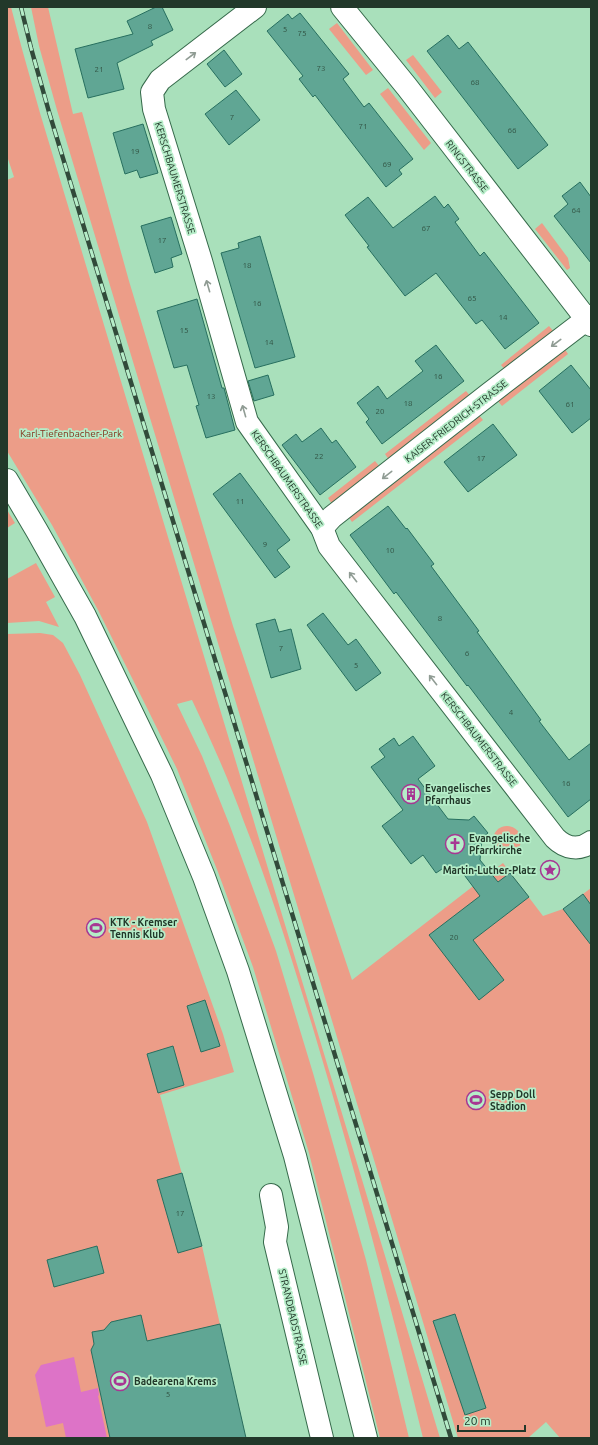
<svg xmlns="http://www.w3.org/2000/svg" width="598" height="1445" font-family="Ubuntu,sans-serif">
<rect width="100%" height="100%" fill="#a9e0bb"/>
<!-- green -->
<g fill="#ec9d88">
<path d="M7,7h4l11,42 18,64 400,1325h-17c-34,-139 -70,-277 -111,-413 -21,-68 -42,-137 -68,-203 -15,-42 -33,-82 -52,-122l-15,4 25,52 28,70 46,125 37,122 53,187 43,178h-29l-71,-285 -56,-186 -35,-95 -41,-103 -28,-57 -51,-102 -46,-85 -45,-74v-271l7,-3 -7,-21z"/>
<polygon points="31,7 48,7 73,114 82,112 129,281 233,626 352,980 503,863 543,916 563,909 591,888 591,1438 560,1438 546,1422 528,1438 458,1438 57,110 39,46"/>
<polygon points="337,23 373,70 366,75 329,29"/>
<polygon points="413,55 442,92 435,98 406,60"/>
<polygon points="388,88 431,143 424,150 380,94"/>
<polygon points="542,223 568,258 570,268 567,270 535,229"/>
<polygon points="549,326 555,333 506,371 501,365"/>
<polygon points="564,348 568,354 502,406 497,400"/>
<polygon points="466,391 471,397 389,460 385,454"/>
<polygon points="478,414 483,420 352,522 348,516"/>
<polygon points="375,461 380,467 332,504 328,498"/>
<polygon points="7,510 15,523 7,528"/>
<polygon points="36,563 55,597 46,602 59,627 39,621 7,623 7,579"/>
<polygon points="40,633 53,635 63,643 80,675 147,822 223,1034 234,1072 160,1095 202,1246 246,1438 7,1438 7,634"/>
<circle cx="507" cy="840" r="14"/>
</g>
<!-- water -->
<polygon fill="#dd73c7" points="74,1357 81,1392 98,1388 99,1395 98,1396 107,1438 66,1438 63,1423 46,1427 35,1375 41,1365"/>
<!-- building -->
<g fill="#60a694" stroke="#276f5f">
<polygon points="156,7 162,7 173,30 151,41 153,45 117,63 124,89 88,98 75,49 133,34 127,21"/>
<polygon points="300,13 349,74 343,79 364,107 369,103 413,159 399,170 402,174 386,187 315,95 313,97 299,79 303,76 267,31 288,14 292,19"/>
<polygon points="448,35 459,49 468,42 548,145 518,169 427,51"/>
<polygon points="224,50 242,74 225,87 207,64"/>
<polygon points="236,90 260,120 229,145 205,114"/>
<polygon points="143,124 158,173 140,178 137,170 125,174 113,133"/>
<polygon points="580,182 591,197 591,263 554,216 568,204 562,196"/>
<polygon points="435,196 444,208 448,204 459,219 455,222 480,256 484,252 539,323 505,349 482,320 476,324 436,273 405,296 367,247 369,246 345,215 368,197 393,228"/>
<polygon points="171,217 182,254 171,258 173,267 155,273 141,226"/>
<polygon points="260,236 295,357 255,368 221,253 239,248 238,243"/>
<polygon points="197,299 222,388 224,388 235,430 206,438 196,406 199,405 187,365 174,368 157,311"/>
<polygon points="436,345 464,381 382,444 366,422 369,419 357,403 378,386 387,399 423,371 415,361"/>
<polygon points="571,365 591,390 591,418 572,433 539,391"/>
<polygon points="268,375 274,395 254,401 248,381"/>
<polygon points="493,424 517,455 468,492 444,462"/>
<polygon points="321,428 332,443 336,440 356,467 320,495 282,445 296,434 302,442"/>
<polygon points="240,473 290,540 277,550 290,567 275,578 213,494"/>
<polygon points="388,506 406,529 407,528 434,564 431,566 479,631 477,632 541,720 539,721 569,760 591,743 591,799 568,817 468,685 467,686 396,592 394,594 350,535"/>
<polygon points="323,613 348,645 356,639 381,673 356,691 307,625"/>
<polygon points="275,619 279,632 291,629 301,669 271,678 256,624"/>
<polygon points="413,736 435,766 418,779 448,819 469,820 474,816 488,833 482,838 480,860 498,882 510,873 529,897 473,940 504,980 479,1000 429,935 480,896 462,872 442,869 436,873 423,855 411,864 382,826 403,810 371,767 385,757 379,749 394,738 399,746"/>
<polygon points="583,894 591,905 591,945 563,909"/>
<polygon points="205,1000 220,1046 201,1052 187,1006"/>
<polygon points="173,1046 184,1085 158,1093 147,1054"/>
<polygon points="182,1173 202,1246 178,1253 157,1180"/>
<polygon points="97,1246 104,1273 54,1287 47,1260"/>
<polygon points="455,1314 486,1408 465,1415 433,1321"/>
<polygon points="141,1315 147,1341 220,1324 246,1438 110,1438 91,1350 94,1344 92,1332 104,1330 111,1322"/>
</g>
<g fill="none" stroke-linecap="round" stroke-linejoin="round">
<defs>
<g id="minor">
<path d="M255,7l-95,73 -8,12 2,17 47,152 46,161 75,106 7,18 226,292c10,10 24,13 36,4"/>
<polyline points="322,528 332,517 489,394 591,316"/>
<polyline points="271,1195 277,1227 275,1242 322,1438"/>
</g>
<polyline id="primary" points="342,7 407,87 591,325"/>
<polyline id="trunk" points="7,480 37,531 85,616 162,775 204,877 238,971 295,1156 366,1438"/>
</defs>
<!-- minor casing -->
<use href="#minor" stroke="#366a4b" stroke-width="24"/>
<!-- primary casing -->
<use href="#primary" stroke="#366a4b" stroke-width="24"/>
<!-- trunk casing -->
<use href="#trunk" stroke="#366a4b" stroke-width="24"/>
<!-- minor -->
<use href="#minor" stroke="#fff" stroke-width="22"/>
<!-- primary -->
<use href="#primary" stroke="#fff" stroke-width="22"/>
<!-- trunk -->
<use href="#trunk" stroke="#fff" stroke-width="22"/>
<defs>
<polyline id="rail" points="21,7 31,48 49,112 451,1438"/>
</defs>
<!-- rail casing -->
<use href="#rail" stroke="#314a3a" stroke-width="4.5"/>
<!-- rail -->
<use href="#rail" stroke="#b5edc8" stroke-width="3" stroke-dasharray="9" stroke-linecap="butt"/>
</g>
<!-- one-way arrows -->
<defs><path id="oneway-shaft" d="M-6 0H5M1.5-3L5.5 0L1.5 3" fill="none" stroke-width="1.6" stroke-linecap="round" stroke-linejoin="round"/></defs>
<g stroke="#909c94">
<use href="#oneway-shaft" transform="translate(191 56) rotate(-37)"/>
<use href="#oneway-shaft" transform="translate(208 286) rotate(-106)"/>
<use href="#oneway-shaft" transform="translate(556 343) rotate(143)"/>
<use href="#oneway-shaft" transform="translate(244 411) rotate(-106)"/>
<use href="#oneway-shaft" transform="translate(387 475) rotate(142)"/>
<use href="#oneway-shaft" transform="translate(353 577) rotate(-128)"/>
<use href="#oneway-shaft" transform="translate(433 680) rotate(-128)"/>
</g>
<!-- icons -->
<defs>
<symbol id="building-ring" viewBox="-11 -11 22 22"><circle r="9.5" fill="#b5edc8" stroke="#a73793" stroke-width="1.5"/><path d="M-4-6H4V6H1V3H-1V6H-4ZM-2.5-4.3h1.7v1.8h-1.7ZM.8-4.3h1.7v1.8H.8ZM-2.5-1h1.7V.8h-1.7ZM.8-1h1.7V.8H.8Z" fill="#a73793"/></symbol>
<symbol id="church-ring" viewBox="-11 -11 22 22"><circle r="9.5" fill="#b5edc8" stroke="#a73793" stroke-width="1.5"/><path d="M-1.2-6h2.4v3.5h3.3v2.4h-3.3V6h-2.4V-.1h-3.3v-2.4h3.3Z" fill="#a73793"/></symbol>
<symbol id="sight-ring" viewBox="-11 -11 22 22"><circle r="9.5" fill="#b5edc8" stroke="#a73793" stroke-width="1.5"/><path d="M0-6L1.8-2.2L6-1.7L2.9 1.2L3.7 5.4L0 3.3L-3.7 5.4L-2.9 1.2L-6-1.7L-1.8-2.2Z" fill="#a73793"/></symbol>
<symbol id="stadium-ring" viewBox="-11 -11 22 22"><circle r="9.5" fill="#b5edc8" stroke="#a73793" stroke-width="1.5"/><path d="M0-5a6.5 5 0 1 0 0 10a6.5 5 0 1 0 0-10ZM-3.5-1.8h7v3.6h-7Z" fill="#a73793"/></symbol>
</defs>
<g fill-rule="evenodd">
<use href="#building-ring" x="400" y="783" width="22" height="22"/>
<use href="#church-ring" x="444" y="833" width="22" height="22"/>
<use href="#sight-ring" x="539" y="859" width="22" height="22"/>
<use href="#stadium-ring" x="85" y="917" width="22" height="22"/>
<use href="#stadium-ring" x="465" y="1089" width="22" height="22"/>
<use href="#stadium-ring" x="109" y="1370" width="22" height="22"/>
</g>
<g text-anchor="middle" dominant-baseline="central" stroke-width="3.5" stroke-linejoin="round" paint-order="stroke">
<!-- number labels -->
<g font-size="8" fill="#325444">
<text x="150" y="26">8</text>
<text x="285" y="29">5</text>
<text x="302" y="33">75</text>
<text x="321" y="68">73</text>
<text x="99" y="69">21</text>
<text x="475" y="82">68</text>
<text x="232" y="117">7</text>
<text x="363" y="126">71</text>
<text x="512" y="130">66</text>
<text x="135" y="151">19</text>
<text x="387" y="164">69</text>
<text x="576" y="210">64</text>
<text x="426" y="228">67</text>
<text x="162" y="240">17</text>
<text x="247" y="265">18</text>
<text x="472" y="298">65</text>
<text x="257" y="303">16</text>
<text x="503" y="317">14</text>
<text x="184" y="330">15</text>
<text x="269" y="342">14</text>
<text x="438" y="376">16</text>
<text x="211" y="396">13</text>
<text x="408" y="403">18</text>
<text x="570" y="404">61</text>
<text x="380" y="411">20</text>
<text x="319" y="456">22</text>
<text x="481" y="458">17</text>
<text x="240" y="501">11</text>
<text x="265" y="544">9</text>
<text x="390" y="550">10</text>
<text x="440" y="618">8</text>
<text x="281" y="648">7</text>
<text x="467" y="653">6</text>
<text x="356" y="665">5</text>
<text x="511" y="712">4</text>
<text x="566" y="783">16</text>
<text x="454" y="937">20</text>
<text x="180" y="1213">17</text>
<text x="168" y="1394">5</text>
</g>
<!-- street labels -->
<g font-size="10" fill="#22382a" stroke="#b5edc8">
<text transform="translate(467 166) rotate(52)">RINGSTRASSE</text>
<text transform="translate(175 178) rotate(73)">KERSCHBAUMERSTRASSE</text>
<text transform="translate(456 421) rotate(-38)">KAISER-FRIEDRICH-STRASSE</text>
<text transform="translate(287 479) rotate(55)">KERSCHBAUMERSTRASSE</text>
<text transform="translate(479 739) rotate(52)">KERSCHBAUMERSTRASSE</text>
<text transform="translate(293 1317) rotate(77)">STRANDBADSTRASSE</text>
</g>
<!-- park labels -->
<g font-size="10" fill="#83321c" stroke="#b5edc8">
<text x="71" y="433">Karl-Tiefenbacher-Park</text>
</g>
<!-- poi labels -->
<g font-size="10" font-weight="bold" fill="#22382a" stroke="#b5edc8" text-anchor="start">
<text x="425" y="788">Evangelisches<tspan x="425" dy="12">Pfarrhaus</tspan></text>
<text x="469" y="838">Evangelische<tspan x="469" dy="12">Pfarrkirche</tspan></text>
<text x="536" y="870" text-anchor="end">Martin-Luther-Platz</text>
<text x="110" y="922">KTK - Kremser<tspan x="110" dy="12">Tennis Klub</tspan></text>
<text x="490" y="1094">Sepp Doll<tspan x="490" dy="12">Stadion</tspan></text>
<text x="134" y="1381">Badearena Krems</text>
</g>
</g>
<!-- border -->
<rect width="598" height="1445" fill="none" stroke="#22382a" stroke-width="16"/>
<!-- scale -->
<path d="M458 1425v6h67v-6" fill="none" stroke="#22382a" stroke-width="2"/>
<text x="464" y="1425" font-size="12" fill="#22382a" stroke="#b5edc8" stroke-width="3" paint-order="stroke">20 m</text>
</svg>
